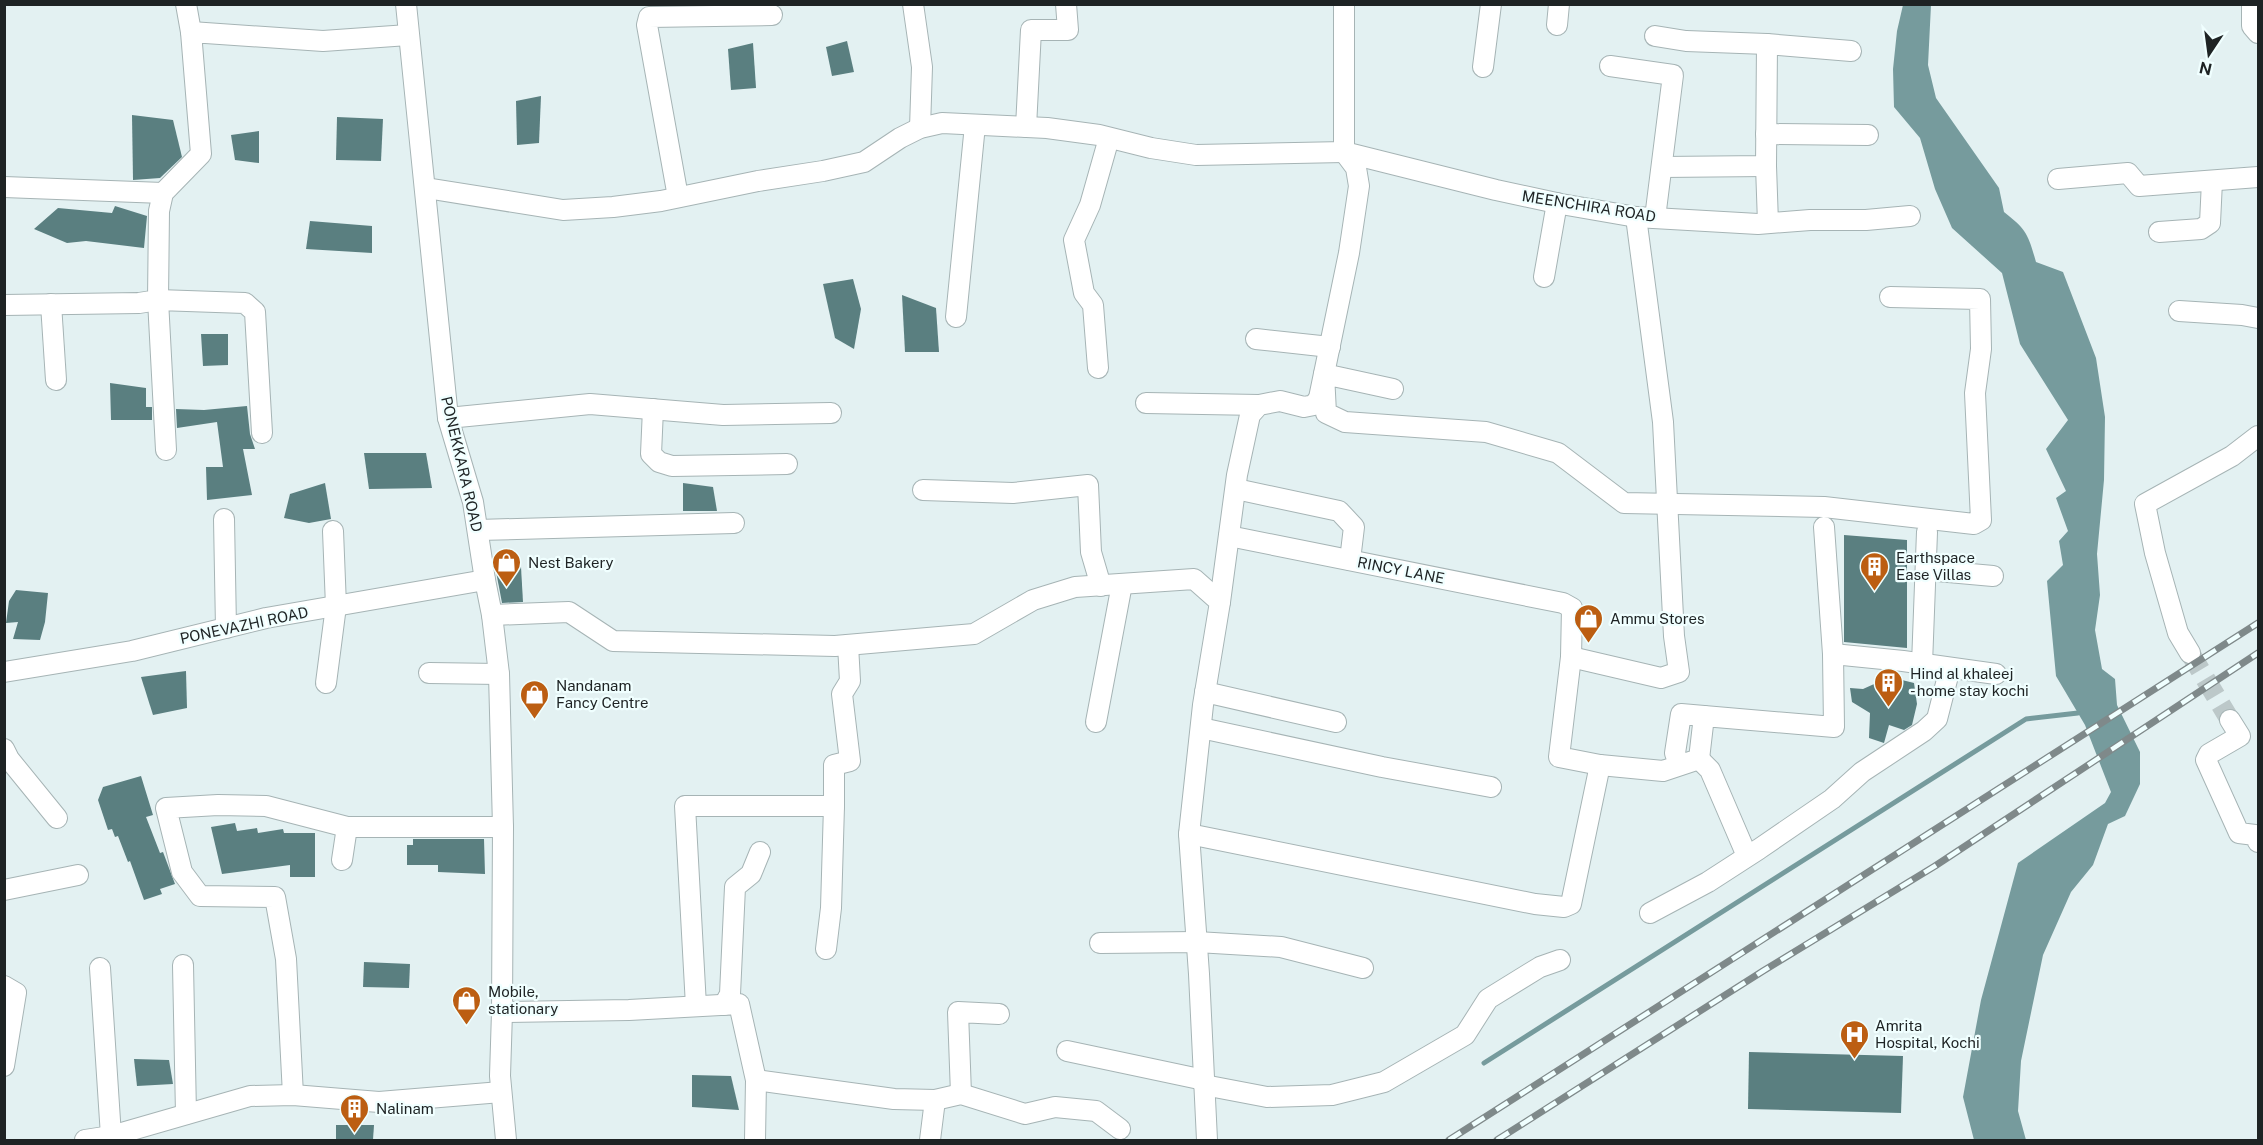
<svg xmlns="http://www.w3.org/2000/svg" width="2263" height="1145" font-family="'Public Sans',sans-serif">
<rect width="100%" height="100%" fill="#e3f1f2"/>
<!-- water -->
<path fill="#769b9d" d="M1903,5h28l-3,60 8,33 63,90 5,24c23,18 24,22 32,50l27,10 33,86 9,59 -1,63 -7,74 3,41 -5,35 7,39 13,10 2,26 23,47v32l-15,32 -17,8 -15,41 -22,27 -28,63 -22,106 -3,50 8,29h-52l-11,-43 18,-97 37,-137 87,-60 6,-11 -26,-67 -29,-49 -9,-95 16,-16 -4,-24 9,-10 -12,-33 10,-7 -20,-42 22,-29 -48,-76 -18,-71 -50,-45 -17,-39 -15,-51 -26,-31 -1,-38 4,-38z"/>
<g fill="none" stroke-linecap="round" stroke-linejoin="round">
<!-- stream -->
<polyline stroke="#769b9d" stroke-width="5" points="1484,1063 2026,719 2078,713"/>
</g>
<!-- building -->
<g fill="#5a7f80">
<polygon points="847,41 854,72 832,76 826,47"/>
<polygon points="753,43 756,88 731,90 728,49"/>
<polygon points="541,96 539,143 517,145 516,101"/>
<polygon points="132,115 173,120 182,157 160,178 133,180"/>
<polygon points="337,117 383,119 381,161 336,160"/>
<polygon points="259,131 259,163 235,160 231,135"/>
<polygon points="115,206 147,216 144,248 86,241 67,243 34,229 58,208 112,213"/>
<polygon points="310,221 372,226 372,253 306,249"/>
<polygon points="853,279 861,309 854,349 835,338 823,284"/>
<polygon points="902,295 936,308 939,352 905,352"/>
<polygon points="201,334 228,334 228,365 203,366"/>
<polygon points="110,383 146,388 146,407 152,407 152,420 111,420"/>
<polygon points="247,406 250,434 255,449 243,449 252,495 207,500 206,467 223,467 217,422 177,428 176,409 204,410"/>
<polygon points="364,453 426,453 432,488 369,489"/>
<polygon points="325,483 331,519 309,523 284,518 290,494"/>
<polygon points="683,483 713,487 717,511 683,511"/>
<polygon points="1844,535 1907,540 1907,648 1844,642"/>
<polygon points="495,566 521,567 523,602 502,603"/>
<polygon points="16,590 48,593 45,622 40,640 13,639 18,622 6,623 9,601"/>
<polygon points="186,671 187,708 153,715 141,677"/>
<polygon points="1883,680 1902,680 1914,683 1917,704 1912,725 1904,730 1889,725 1884,743 1869,738 1870,713 1852,702 1850,688 1863,689"/>
<polygon points="141,776 153,815 146,817 160,853 163,852 175,884 160,889 162,894 144,900 130,861 128,862 118,836 115,837 112,829 108,830 98,800 103,787"/>
<polygon points="235,823 237,831 257,828 258,833 283,829 284,833 315,833 315,877 290,877 290,865 222,874 211,827"/>
<polygon points="413,839 484,839 485,874 438,872 438,865 407,865 407,845 413,845"/>
<polygon points="364,962 410,964 409,988 363,987"/>
<polygon points="1749,1052 1903,1056 1901,1113 1748,1109"/>
<polygon points="134,1059 169,1060 173,1084 137,1086"/>
<polygon points="692,1075 731,1076 739,1110 692,1107"/>
<polygon points="336,1125 374,1125 373,1140 336,1140"/>
</g>
<g fill="none" stroke-linecap="round" stroke-linejoin="round">
<!-- minor-tunnel -->
<polyline stroke="#bcc8c9" stroke-width="20" stroke-dasharray="20 10" stroke-linecap="butt" points="2190,653 2230,720"/>
<defs>
<g id="minor">
<polyline points="186,4 191,32"/>
<polyline points="406,4 448,418 473,502 485,580 492,615 499,674 503,827 502,1012 500,1076 506,1140"/>
<polyline points="913,4 922,67 920,128"/>
<polyline points="2252,4 2252,26 2258,33"/>
<polyline points="1557,25 1559,4"/>
<polyline points="1655,36 1686,41 1767,44"/>
<polyline points="1610,66 1673,75 1655,218"/>
<polyline points="1483,67 1491,4"/>
<polyline points="1026,127 1031,30 1068,30 1066,4"/>
<polyline points="1766,134 1868,135"/>
<polyline points="1344,152 1496,190 1561,204 1636,217 1758,224 1810,220 1866,220 1910,216"/>
<polyline points="1766,166 1768,223"/>
<polyline points="1662,167 1766,166 1767,44 1851,51"/>
<polyline points="2058,179 2128,173 2139,186 2258,177"/>
<polyline points="4,187 163,193"/>
<polyline points="426,188 563,210 613,207 661,201 758,181 823,171 864,162 900,138 920,128 942,123 1047,128 1099,135 1151,148 1196,155 1344,152 1344,4"/>
<polyline points="678,197 647,25 649,17 772,15"/>
<polyline points="2159,232 2201,229 2210,223 2212,181"/>
<polyline points="1544,277 1557,203"/>
<polyline points="51,304 56,380"/>
<polyline points="4,305 139,303 158,300 159,211 163,193 201,154 191,32 323,41 408,35"/>
<polyline points="2179,311 2242,315 2258,318"/>
<polyline points="956,317 975,125"/>
<polyline points="1256,339 1330,347"/>
<polyline points="1098,368 1093,305 1084,293 1074,240 1090,205 1109,138"/>
<polyline points="1393,389 1324,374 1326,413 1345,422 1486,432 1558,453 1624,503 1824,507 1974,524 1981,520 1975,393 1981,349 1980,299 1890,297"/>
<polyline points="1146,403 1259,405"/>
<polyline points="653,409 651,454 659,462 672,466 787,464"/>
<polyline points="448,418 590,404 723,415 831,413"/>
<polyline points="166,450 158,300 245,303 255,312 262,433"/>
<polyline points="1236,489 1339,511 1354,527 1350,560"/>
<polyline points="923,490 1013,493 1088,485 1091,552 1101,586"/>
<polyline points="224,519 226,628"/>
<polyline points="478,530 734,523"/>
<polyline points="1229,536 1563,603 1572,608 1571,657 1559,757 1600,765 1663,771 1699,759 1704,716 1834,727 1833,654 1824,527"/>
<polyline points="1926,570 1993,576"/>
<polyline points="1220,602 1237,475 1250,415 1259,405 1280,401 1304,407 1314,405 1319,398 1349,253 1359,186 1356,168 1344,152"/>
<polyline points="492,615 569,612 613,641 835,646 974,634 1033,600 1075,587 1194,579 1220,602 1203,705 1189,834 1199,974 1207,1140"/>
<polyline points="2190,653 2178,633 2155,553 2145,504 2232,456 2258,436"/>
<polyline points="1833,654 1903,661 1996,674"/>
<polyline points="1571,657 1661,678 1679,672 1674,636 1663,422 1636,217"/>
<polyline points="1922,664 1927,532"/>
<polyline points="4,672 132,651 266,618 485,580"/>
<polyline points="429,673 499,674"/>
<polyline points="326,683 336,606 333,531"/>
<polyline points="1205,692 1336,722"/>
<polyline points="2230,720 2240,736 2209,754 2206,760 2239,833 2255,835 2258,842"/>
<polyline points="1096,722 1122,584"/>
<polyline points="1201,728 1382,767 1491,787"/>
<polyline points="4,749 9,759 57,818"/>
<polyline points="1699,759 1710,770 1747,856"/>
<polyline points="1679,765 1675,753 1681,714 1704,716"/>
<polyline points="834,806 834,765 850,761 842,694 850,681 848,645"/>
<polyline points="1189,834 1535,904 1564,907 1571,904 1600,765"/>
<polyline points="342,860 347,827 503,827"/>
<polyline points="4,890 78,875"/>
<polyline points="1650,913 1708,882 1759,849 1832,799 1862,772 1924,731 1937,719 1950,668"/>
<polyline points="1100,943 1197,942 1281,947 1363,968"/>
<polyline points="183,965 186,1114"/>
<polyline points="100,968 111,1136"/>
<polyline points="4,986 16,993 4,1066"/>
<polyline points="724,1005 730,994 735,887 751,874 760,852"/>
<polyline points="696,1006 685,806 834,806 831,908 826,949"/>
<polyline points="502,1012 629,1010 739,1004 756,1080 755,1140"/>
<polyline points="1067,1051 1204,1080"/>
<polyline points="756,1080 894,1099 935,1100 961,1094 1025,1114 1055,1107 1096,1111 1120,1129"/>
<polyline points="1204,1085 1267,1097 1332,1095 1384,1082 1465,1035 1488,999 1540,967 1560,960"/>
<polyline points="961,1094 958,1012 999,1014"/>
<polyline points="293,1095 286,959 275,897 200,896 182,872 166,808 218,805 266,806 347,827"/>
<polyline points="85,1140 111,1136 250,1096 293,1095 379,1102 501,1092"/>
<polyline points="930,1140 935,1100"/>
</g>
</defs>
<!-- minor casing -->
<use href="#minor" stroke="#a6b4b5" stroke-width="22"/>
<!-- minor -->
<use href="#minor" stroke="#fff" stroke-width="20"/>
<defs>
<g id="rail">
<polyline points="1449,1140 2258,623"/>
<polyline points="1497,1140 1763,971 1935,866 2258,653"/>
</g>
</defs>
<!-- rail casing -->
<use href="#rail" stroke="#7f898a" stroke-width="7"/>
<!-- rail -->
<use href="#rail" stroke="#f0ffff" stroke-width="4.5" stroke-dasharray="14" stroke-linecap="butt"/>
</g>
<!-- icons -->
<defs>
<symbol id="shop-pin" viewBox="-11 -11 22 30"><path d="M0 17L-7.5 6A9.5 9.5 0 1 1 7.5 6Z" fill="#bc5e12" stroke="#f0ffff"/><path d="M-5-2.5h2.3a2.7 3.5 0 0 1 5.4 0H5L5.5 6h-11ZM-1.5-2.5h3a1.5 2.3 0 0 0-3 0Z" fill="#fff"/></symbol>
<symbol id="building-pin" viewBox="-11 -11 22 30"><path d="M0 17L-7.5 6A9.5 9.5 0 1 1 7.5 6Z" fill="#bc5e12" stroke="#f0ffff"/><path d="M-4-6H4V6H1V3H-1V6H-4ZM-2.5-4.3h1.7v1.8h-1.7ZM.8-4.3h1.7v1.8H.8ZM-2.5-1h1.7V.8h-1.7ZM.8-1h1.7V.8H.8Z" fill="#fff"/></symbol>
<symbol id="hospital-pin" viewBox="-11 -11 22 30"><path d="M0 17L-7.5 6A9.5 9.5 0 1 1 7.5 6Z" fill="#bc5e12" stroke="#f0ffff"/><path d="M-5-5h3v3.5h4V-5h3V5h-3V1.5h-4V5h-3Z" fill="#fff"/></symbol>
</defs>
<g fill-rule="evenodd">
<use href="#shop-pin" x="490" y="546" width="33" height="45"/>
<use href="#building-pin" x="1858" y="550" width="33" height="45"/>
<use href="#shop-pin" x="1572" y="602" width="33" height="45"/>
<use href="#building-pin" x="1872" y="666" width="33" height="45"/>
<use href="#shop-pin" x="518" y="678" width="33" height="45"/>
<use href="#shop-pin" x="450" y="984" width="33" height="45"/>
<use href="#hospital-pin" x="1838" y="1018" width="33" height="45"/>
<use href="#building-pin" x="338" y="1092" width="33" height="45"/>
</g>
<g text-anchor="middle" dominant-baseline="central" stroke-width="4.5" stroke-linejoin="round" paint-order="stroke">
<!-- street labels -->
<g font-size="15" fill="#1e2324" stroke="#f0ffff">
<text transform="translate(1589 206) rotate(9)">MEENCHIRA ROAD</text>
<text transform="translate(462 464) rotate(77)">PONEKKARA ROAD</text>
<text transform="translate(1401 570) rotate(11)">RINCY LANE</text>
<text transform="translate(244 625) rotate(-12)">PONEVAZHI ROAD</text>
</g>
<!-- poi labels -->
<g font-size="15" fill="#1e2324" stroke="#f0ffff" text-anchor="start">
<text x="1896" y="557">Earthspace<tspan x="1896" dy="17">Ease Villas</tspan></text>
<text x="528" y="562">Nest Bakery</text>
<text x="1610" y="618">Ammu Stores</text>
<text x="1910" y="673">Hind al khaleej<tspan x="1910" dy="17">- home stay kochi</tspan></text>
<text x="556" y="685">Nandanam<tspan x="556" dy="17">Fancy Centre</tspan></text>
<text x="488" y="991">Mobile,<tspan x="488" dy="17">stationary</tspan></text>
<text x="1875" y="1025">Amrita<tspan x="1875" dy="17">Hospital, Kochi</tspan></text>
<text x="376" y="1108">Nalinam</text>
</g>
</g>
<!-- border -->
<rect width="2263" height="1145" fill="none" stroke="#1e2324" stroke-width="12"/>
<!-- north arrow -->
<g transform="translate(2209 54) rotate(193)" stroke="#f0ffff" stroke-width="4.5" paint-order="stroke">
<path d="M0-4.5L10 22L0 15L-10 22Z" fill="#1e2324"/>
<text y="-9" font-size="16" font-weight="bold" text-anchor="middle" fill="#1e2324">N</text>
</g>
</svg>
